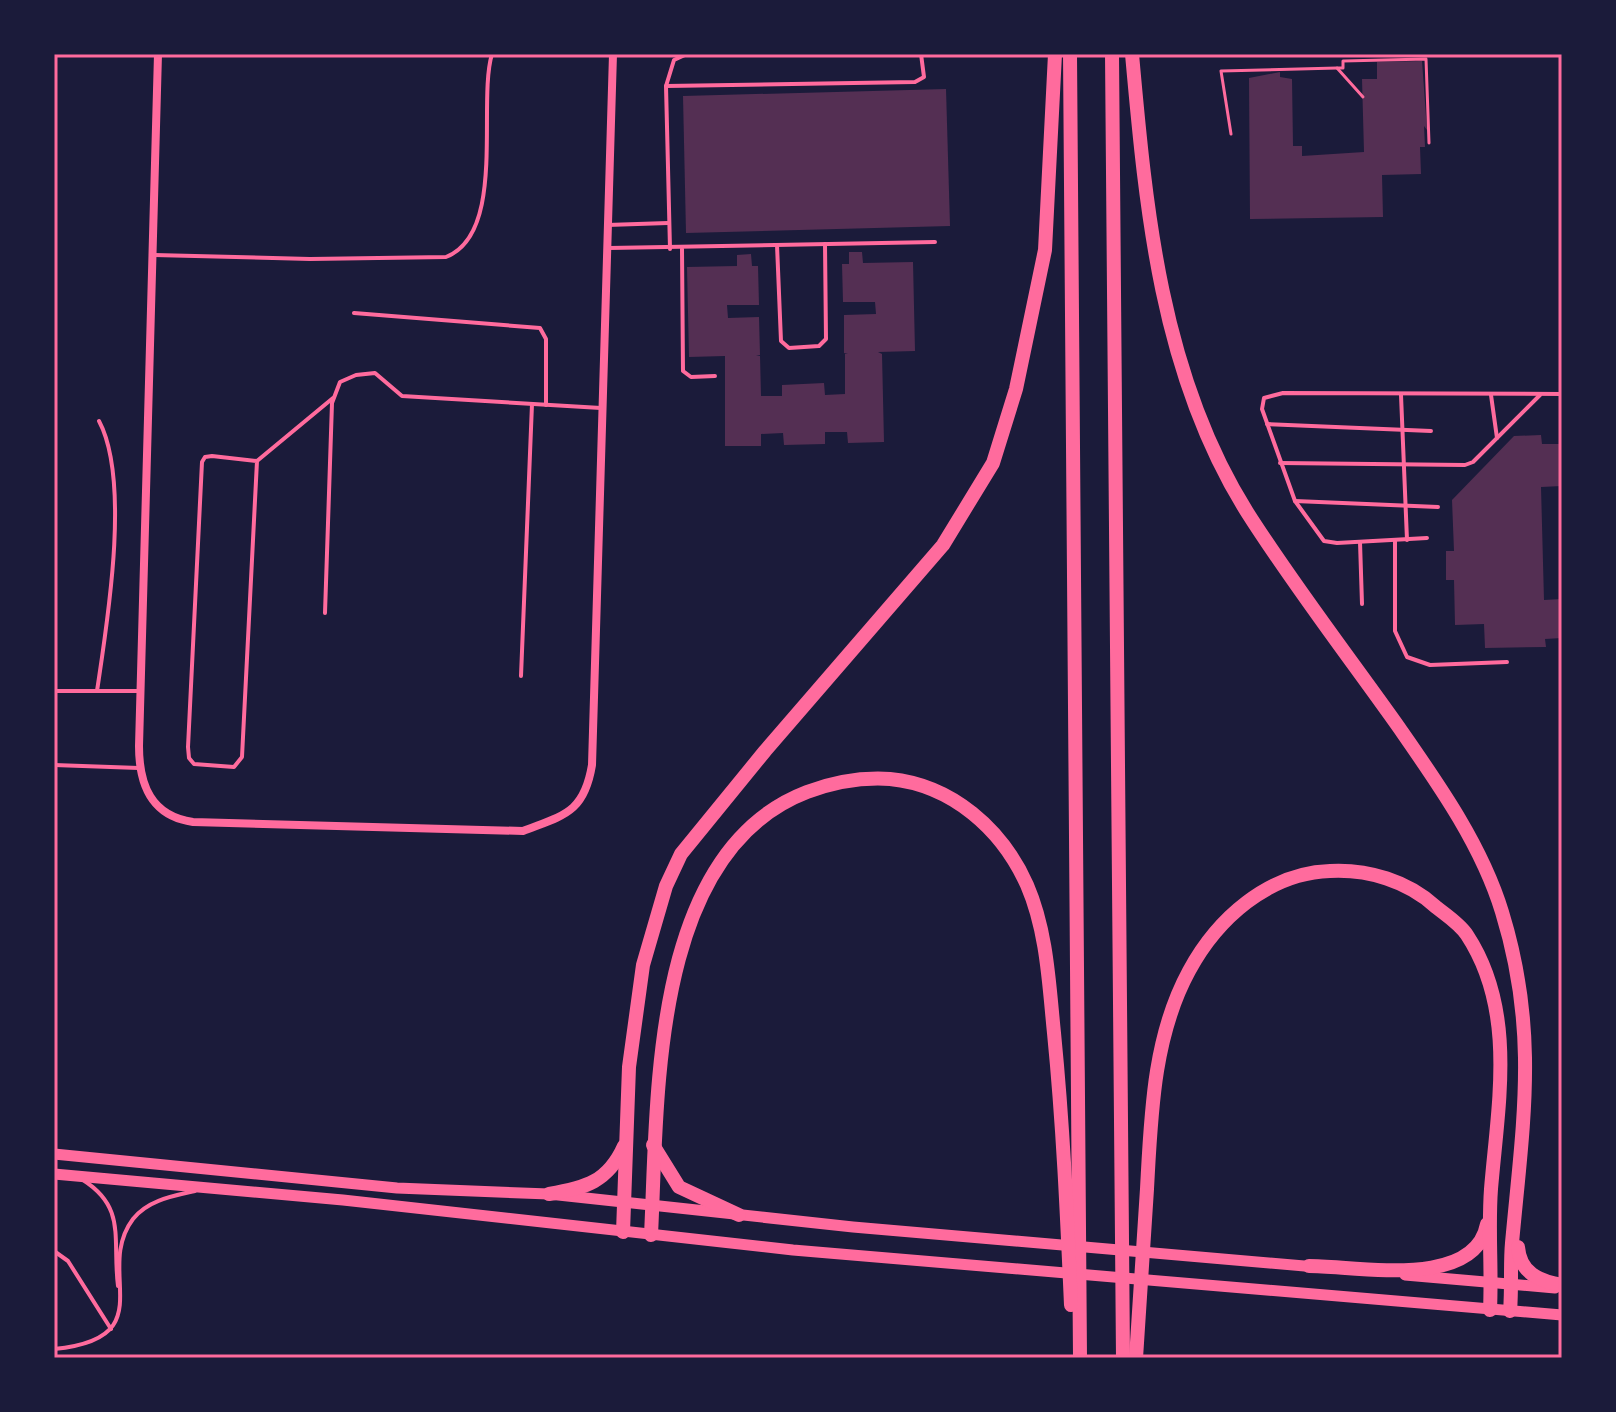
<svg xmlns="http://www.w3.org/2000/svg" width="1616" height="1412" font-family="'Alegreya Sans',sans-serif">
<rect width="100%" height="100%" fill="#1b1b3a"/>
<!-- building -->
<g fill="#542f53">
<polygon points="1422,61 1427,130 1424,126 1425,147 1420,147 1421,174 1382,175 1383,217 1250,219 1249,78 1280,72 1280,77 1292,79 1293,146 1302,146 1302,156 1364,152 1362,79 1377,79 1377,62"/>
<polygon points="946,89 950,226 686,233 683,96"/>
<polygon points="849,252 862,252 863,263 913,262 915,351 878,352 882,354 884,442 848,443 847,432 825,432 825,444 784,445 783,433 761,434 761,446 725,446 725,356 689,357 687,267 737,266 737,255 751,254 752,266 758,266 759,305 727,305 728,318 759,317 760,355 756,356 760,356 761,396 782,396 782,385 824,383 825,395 845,394 845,354 848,354 844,353 844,315 876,314 875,302 843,302 842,264 849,264"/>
<polygon points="1541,435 1542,444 1562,444 1562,486 1541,487 1544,600 1562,599 1562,638 1545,639 1546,647 1485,648 1484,624 1455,625 1454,580 1446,580 1446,551 1454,551 1452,500 1514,436"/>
</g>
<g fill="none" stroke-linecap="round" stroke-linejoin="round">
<!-- path -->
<g stroke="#ff6b9d" stroke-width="3">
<polyline points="1337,68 1363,97"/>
<polyline points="1231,134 1221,71 1337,68 1343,68 1343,61 1426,59 1429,143"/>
</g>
<!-- service -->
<g stroke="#ff6b9d" stroke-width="4">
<polyline points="666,86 915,82 924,77 921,54"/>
<polyline points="607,225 668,223"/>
<polyline points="777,245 781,341 789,348 819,346 826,339 825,244"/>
<polyline points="609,248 935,242"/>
<polyline points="670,249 666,86 674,60 687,54 716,54"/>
<polyline points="682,249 683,371 691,377 715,376"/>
<path d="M154,255l156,4 136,-2c61,-24 31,-154 46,-203"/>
<polyline points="354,313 540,328 546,339 546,405"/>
<polyline points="1401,395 1407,540"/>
<polyline points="1491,395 1497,438"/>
<polyline points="1267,424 1431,431"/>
<polyline points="257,461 212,456 205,457 202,462 188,747 189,758 194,764 234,767 242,757 257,461 333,398"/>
<polyline points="1280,463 1465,465 1473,462 1540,395"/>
<polyline points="1295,501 1438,507"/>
<polyline points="1427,538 1337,543 1324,541 1295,501 1262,409 1264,398 1283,393 1562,394"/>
<polyline points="1395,541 1395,631 1407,657 1430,665 1507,662"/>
<polyline points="1360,542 1362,604"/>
<polyline points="325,613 332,403 340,382 356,375 375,373 402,396 601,408"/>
<polyline points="521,676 532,404"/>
<path d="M54,691h43c10,-67 34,-210 2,-270"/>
<polyline points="97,691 140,691"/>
<polyline points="54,765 139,768"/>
<path d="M83,1180c44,28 29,59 35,106"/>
<polyline points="54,1251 68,1261 111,1329"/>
<path d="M54,1349c111,-11 39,-77 79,-130 15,-19 40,-23 62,-28"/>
</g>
<!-- minor -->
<path stroke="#ff6b9d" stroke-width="8" d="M158,54l-19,692c0,39 12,70 54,76l330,9c41,-16 61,-18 69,-66l21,-711"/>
<!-- secondary -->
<g stroke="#ff6b9d" stroke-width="11">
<polyline points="54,1154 397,1188 549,1194 853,1227 1316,1267"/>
<polyline points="54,1174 343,1200 793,1250 1562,1315"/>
<polyline points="1405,1275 1555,1288"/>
</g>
<!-- motorway -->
<g stroke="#ff6b9d" stroke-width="14">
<polyline points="1070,54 1080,1358"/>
<polyline points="1112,54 1123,1358"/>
<path d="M1132,54c14,157 29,321 115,458 47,74 102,145 153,217 39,56 82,117 102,183 37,120 21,210 10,331 -2,22 0,45 -2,68"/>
<polyline points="653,1145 679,1187 739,1215"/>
<path d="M549,1194c36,-6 59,-12 75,-48"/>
<polyline points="623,1232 629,1067 643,965 666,886 681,854 765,751 943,545 993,463 1016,389 1045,250 1055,54"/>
<path d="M651,1235c7,-138 -1,-383 156,-443 27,-10 54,-15 83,-13 62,6 112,50 137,106 20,46 22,99 27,148 9,91 13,181 17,272"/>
<path d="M1518,1247c2,26 21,34 44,38"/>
<path d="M1309,1266c48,0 166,24 178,-42"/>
<path d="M1136,1358c4,-56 7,-113 11,-169 4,-73 6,-152 42,-218 28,-52 79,-98 141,-100 38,-2 78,10 106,36 10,8 24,17 31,28 50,76 31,169 24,254 -3,40 1,80 -1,121"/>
</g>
</g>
<!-- border -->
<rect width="1616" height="1412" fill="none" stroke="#1b1b3a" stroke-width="112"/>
<rect x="56" y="56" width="1504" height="1300" fill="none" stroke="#ff6b9d" stroke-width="3"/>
</svg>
